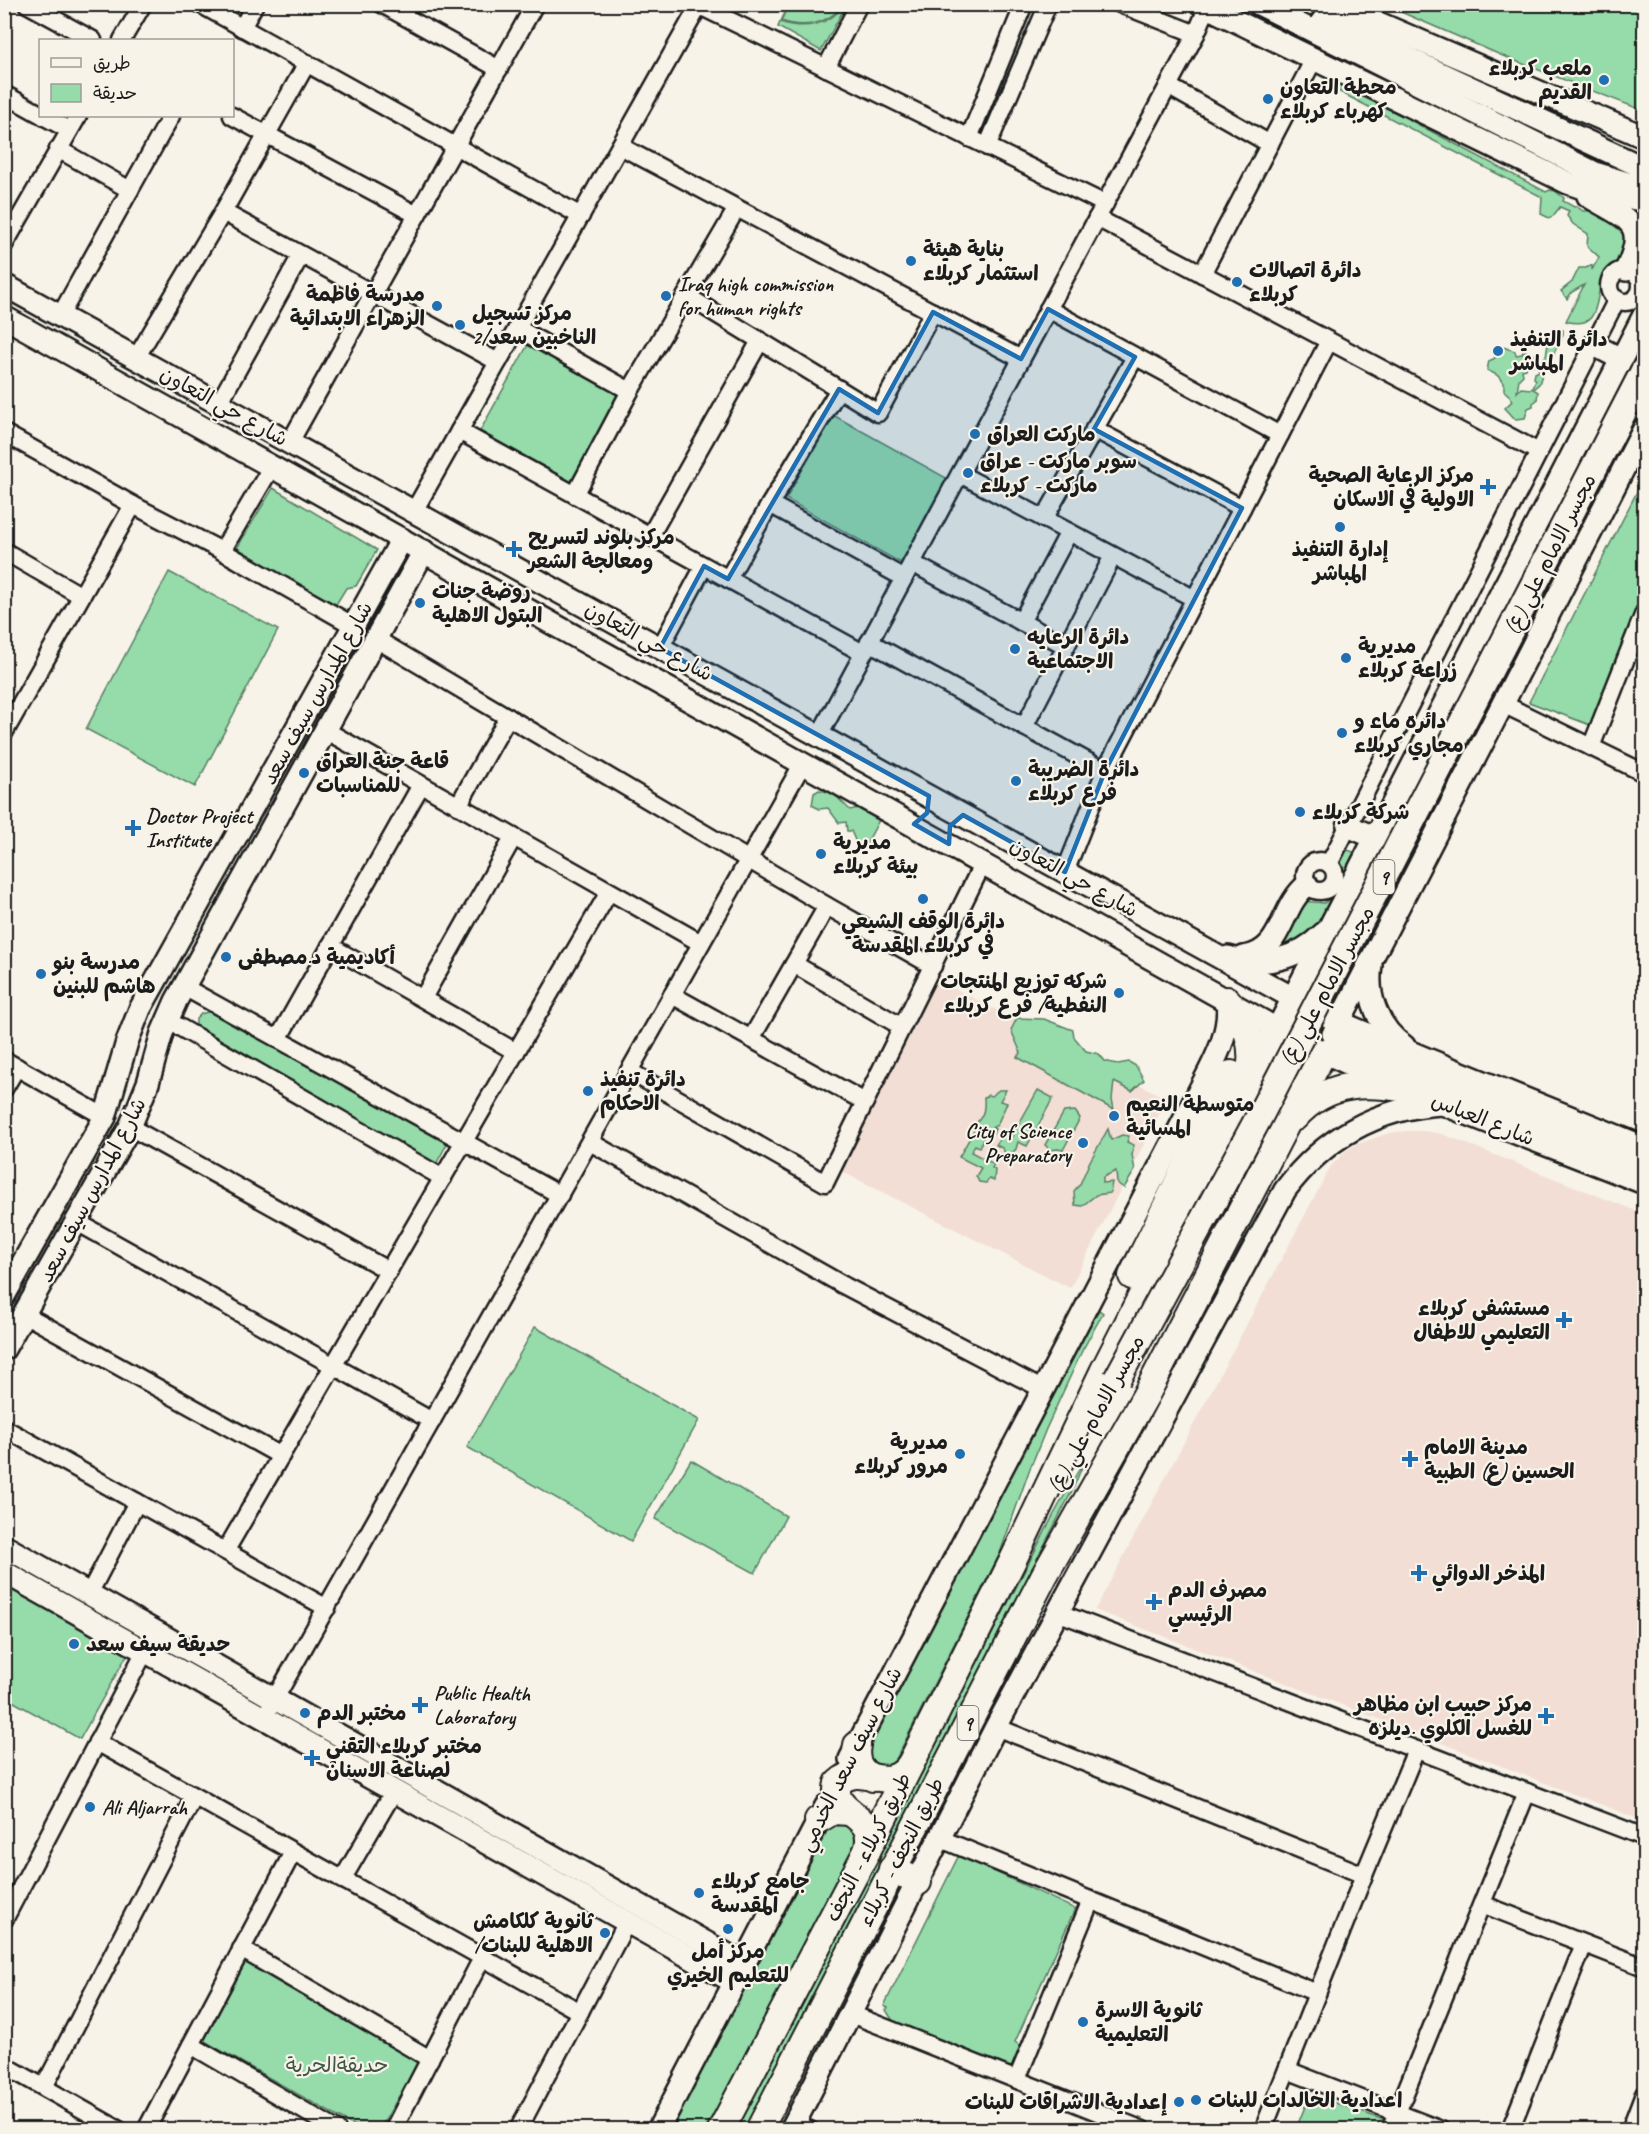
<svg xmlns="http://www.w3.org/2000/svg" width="1649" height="2134" font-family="Caveat,'Playpen Sans Arabic',sans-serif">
<rect width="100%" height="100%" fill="#f7f3e8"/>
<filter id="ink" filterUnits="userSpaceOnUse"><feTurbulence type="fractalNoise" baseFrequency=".0167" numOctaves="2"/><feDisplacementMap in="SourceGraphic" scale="12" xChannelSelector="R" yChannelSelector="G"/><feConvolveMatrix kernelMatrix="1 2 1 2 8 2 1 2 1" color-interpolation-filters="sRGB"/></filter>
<g filter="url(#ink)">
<!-- built -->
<g fill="#f2ded4">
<polygon points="937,979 1167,1099 1070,1288 841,1171"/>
<polygon points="1407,1131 1424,1131 1442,1134 1644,1214 1644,1821 1095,1610 1331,1166 1347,1150 1358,1144 1389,1133"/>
</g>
<!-- green -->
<g fill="#95dcaa" stroke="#587c63" stroke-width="1.5">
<path d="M789,4h54v1c-15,19 -39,24 -62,16z"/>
<polygon points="1396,4 1644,5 1644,111 1503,56 1394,9"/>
<path d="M844,5h2l-25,46 -43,-24 2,-5c24,8 49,4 64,-17z"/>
<path d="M1338,82l208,110 4,-2 5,1 9,7 -1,3 11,6 2,-1 7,5h11l34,16 -6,34c-39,7 -7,74 -56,60l18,-36 -12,7 -5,7 -6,-8 11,-9 7,-14h7l6,-3v5l7,-13 -12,-11 1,-12 -15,-10 -6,-8 2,-5 -9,-4 -7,9 -4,2 -8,-4 1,-17 -208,-108z"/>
<polygon points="1558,330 1563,330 1563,334 1548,366 1544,368 1539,384 1533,389 1538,392 1537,400 1533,403 1533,406 1528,408 1525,418 1515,419 1505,408 1512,401 1510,396 1504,391 1504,383 1497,375 1487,370 1489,361 1495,358 1494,352 1497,349 1502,349 1503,347 1515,351 1516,355 1522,354 1523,351 1526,351 1526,353 1535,355 1536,361 1534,365 1527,366 1526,369 1522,370 1523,375 1519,379 1517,392 1521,388 1531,389 1536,380 1534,378 1535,373 1539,371 1538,365 1546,356 1548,344 1554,339 1554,331"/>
<polygon points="1644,335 1644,342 1499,627 1495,625"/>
<polygon points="530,341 621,393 571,482 480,431"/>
<polygon points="833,415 948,479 901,563 786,499"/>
<polygon points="1644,478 1644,589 1590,725 1529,702"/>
<polygon points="273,488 377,550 356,586 346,588 335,606 237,548"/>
<polygon points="169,572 278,630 195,787 86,729"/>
<polygon points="819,790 833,793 850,810 858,808 879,820 861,854 851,831 847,831 846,822 839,823 828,808 819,809 812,805 814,793"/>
<path d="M1347,850l7,2v4c-16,36 -31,82 -75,92l23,-47 22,2c26,-17 6,-41 23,-53z"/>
<polygon points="207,1012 215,1013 448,1142 435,1166 206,1042 196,1025 196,1019 201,1014"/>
<polygon points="1017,1018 1044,1019 1073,1030 1074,1037 1086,1051 1099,1054 1105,1061 1112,1063 1118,1064 1129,1062 1136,1066 1144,1080 1132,1091 1114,1082 1112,1099 1114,1110 1017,1057 1021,1053 1011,1030"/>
<path d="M999,1090h7l-6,11 7,2 -10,22 -5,3 3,1 -2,4 -5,-3 -9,17 -4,-2 -4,7 23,12 -2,4 3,2 -1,11 -5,-2 -3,4 -7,-1 -3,-6 5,-8 -22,-11 17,-30 -3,-1c10,-8 12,-16 11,-28l4,-3 3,1z"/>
<polygon points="1038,1090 1053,1098 1027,1146 1018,1142 1016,1149 1008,1157 1002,1148 996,1145 1001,1137 1011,1138"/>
<polygon points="1075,1111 1080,1118 1063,1150 1057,1149 1050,1150 1045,1145 1064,1112"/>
<polygon points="1108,1129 1111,1140 1122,1135 1129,1136 1127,1142 1134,1145 1132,1155 1135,1170 1124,1188 1117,1183 1116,1171 1103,1177 1103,1183 1112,1182 1110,1193 1096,1195 1082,1206 1075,1205 1074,1191 1080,1184 1090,1161"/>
<polygon points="1095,1307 1103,1313 1082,1351 1046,1429 1029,1471 1000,1553 897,1757 891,1765 877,1766 870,1762 866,1743"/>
<polygon points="535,1327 699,1420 631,1541 467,1447"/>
<polygon points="1086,1457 1073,1489 744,2129 736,2130 1054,1514"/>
<polygon points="691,1460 786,1516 755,1573 655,1519"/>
<polygon points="4,1584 128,1653 80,1739 5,1697"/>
<polygon points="835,1818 853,1827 855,1844 706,2129 668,2130 824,1828"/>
<polygon points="959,1855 1075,1909 1015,2042 1021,2046 1024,2054 1021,2063 1009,2069 957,2046 942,2043 893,2021 886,2010 888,2008 884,2006"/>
<polygon points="246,1961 420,2060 380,2129 359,2129 201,2039"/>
<polygon points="1310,2094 1384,2120 1380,2129 1296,2129"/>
</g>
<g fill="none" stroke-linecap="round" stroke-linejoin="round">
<defs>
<g id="minor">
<polyline points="27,4 93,40"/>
<polyline points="200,4 581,216"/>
<polyline points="382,4 499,69"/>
<polyline points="696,4 1105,204"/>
<polyline points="1120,4 1196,34"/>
<polyline points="242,28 255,4"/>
<polyline points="122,40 143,4"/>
<polyline points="826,68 859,4"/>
<polyline points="1168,86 1270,144"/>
<polyline points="4,94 40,114"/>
<polyline points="43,116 69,130"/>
<polyline points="232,116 417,215"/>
<polyline points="969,138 1024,4"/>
<polyline points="620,146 1021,359"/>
<polyline points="987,147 1048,4"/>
<polyline points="58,149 130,190"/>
<polyline points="223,212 498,362"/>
<polyline points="1097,218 1539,452"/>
<polyline points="4,245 78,116"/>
<circle cx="1625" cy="286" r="16"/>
<polyline points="1202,274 1314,59"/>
<polyline points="687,296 878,413 933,312"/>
<polyline points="1048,309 1280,435"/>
<polyline points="60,316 171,116"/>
<polyline points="517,328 630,391"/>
<polyline points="136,358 223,212 307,63"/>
<polyline points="219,403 301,255"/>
<polyline points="1094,429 1242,508"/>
<polyline points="459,431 863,653"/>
<polyline points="4,433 133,505 222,551 272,466"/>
<polyline points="290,442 535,4"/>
<polyline points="960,474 1195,599"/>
<polyline points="575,495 630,391 737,208"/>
<polyline points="770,504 904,578"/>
<polyline points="414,511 700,4"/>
<polyline points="1044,519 1135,357"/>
<polyline points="650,536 760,341"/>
<polyline points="4,551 80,595"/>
<polyline points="222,551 354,626"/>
<polyline points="912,563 1066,646"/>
<polyline points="728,579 770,504 839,389"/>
<polyline points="1021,622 1069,532"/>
<polyline points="376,639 827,906 933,966"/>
<polyline points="869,642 1105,771"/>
<polyline points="660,648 704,566"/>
<polyline points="1503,704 1644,773"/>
<polyline points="1024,727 1113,556"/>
<polyline points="325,730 701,943"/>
<polyline points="4,733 133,505"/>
<polyline points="819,736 1196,34 1207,8"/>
<polyline points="1591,747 1644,613"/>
<polyline points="458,806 508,717"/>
<circle cx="1320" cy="876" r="15"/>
<polyline points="1329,864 1617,299"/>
<polyline points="1065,872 1105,771 1329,341"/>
<polyline points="330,946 516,1052"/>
<polyline points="794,964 902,1027"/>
<polyline points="184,987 560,1195"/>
<polyline points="672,995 865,1102"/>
<polyline points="423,998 513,838"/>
<polyline points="167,1020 443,1178"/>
<polyline points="278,1039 421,785"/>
<polyline points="751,1039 827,906"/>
<polyline points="4,1060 105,1117"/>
<polyline points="629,1071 825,1183 983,863"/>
<polyline points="4,1089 17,1067"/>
<polyline points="130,1127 389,1271"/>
<polyline points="590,1142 843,1285 1042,1389"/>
<polyline points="77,1222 432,1421"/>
<polyline points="24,1314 281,1456"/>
<polyline points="4,1428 327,1608"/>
<polyline points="226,1550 609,892"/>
<polyline points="89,1594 137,1502"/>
<polyline points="1057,1612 1644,1837"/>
<polyline points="264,1718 803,763"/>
<polyline points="996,1727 1364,1875"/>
<polyline points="97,1742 580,2012"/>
<polyline points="941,1839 1317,1993"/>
<polyline points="342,1880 394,1791"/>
<polyline points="1482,1904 1644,1967"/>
<polyline points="4,1920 145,1651"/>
<polyline points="241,1949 430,2059"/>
<polyline points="851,2014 1143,2130"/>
<polyline points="191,2045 337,2130"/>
<polyline points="4,2065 119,2130"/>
<polyline points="1287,2070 1441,2130"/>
<polyline points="1017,2079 1091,1900"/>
<polyline points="44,2087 194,1797"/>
<polyline points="794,2123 810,2130"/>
<polyline points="146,2130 293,1852"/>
<polyline points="393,2130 482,1958"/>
<polyline points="518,2130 627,1922"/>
<polyline points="1263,2130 1364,1875 1416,1750"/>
<polyline points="1390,2130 1527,1792"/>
<polyline points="1510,2130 1584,1944"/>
<polyline points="1630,2130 1644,2093"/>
</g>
<g id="major">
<polyline points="1201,4 1568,183 1600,194 1644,200"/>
<polyline points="1259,4 1595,173 1627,183 1644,184"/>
<polyline points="1329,4 1369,19 1644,137"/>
<polyline points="1322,21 1384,47 1644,168"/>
<path d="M1588,196c39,24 61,25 38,74"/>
<polyline points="4,285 1293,998 1339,1022 1422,1057 1644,1147"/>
<path d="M4,317l1273,712c118,61 244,105 367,154"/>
<polyline points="1594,345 1621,359"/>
<polyline points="1348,826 1376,838"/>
<path d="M1228,957c35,11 70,2 96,-24"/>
<path d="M1244,957c40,-5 35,-50 63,-72"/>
<path d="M1371,965c-5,31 7,63 33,81"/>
<polyline points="1277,1029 1644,315"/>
<polyline points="1333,1034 1644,429"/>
<polyline points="4,1296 105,1117 127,1042 140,1009 402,539"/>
<polyline points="4,1349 130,1127 148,1083 162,1033 176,1001 424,551"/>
<polyline points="4,1546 744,1964"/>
<polyline points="4,1572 734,1982"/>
<path d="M850,1759l345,-660c15,-31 37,-63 32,-99"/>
<polyline points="658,2130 826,1806"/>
<path d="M791,2130l205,-403 289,-537c38,-51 92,-82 156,-86"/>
</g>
<g id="highway">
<path d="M1227,1000c20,20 29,48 22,76"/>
<polyline points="1339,1042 1597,1149 1644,1165"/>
<path d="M1295,1117c33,-37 73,-35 117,-27"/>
<polyline points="1132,1276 1231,1074"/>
<path d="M857,1745c-3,15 2,26 16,33"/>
<polyline points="818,1820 833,1811 850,1812"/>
<path d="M867,1851c13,-40 -38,-34 -29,-68 25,-23 48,14 72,-18"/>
<polyline points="892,1869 918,1882"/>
<polyline points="721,2130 867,1851 1012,1562 1103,1372 1277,1029"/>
<polyline points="759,2130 1044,1576 1146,1395 1323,1053"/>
</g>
</defs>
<!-- minor casing -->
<use href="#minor" stroke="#1c1c1c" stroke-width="21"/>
<!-- major casing -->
<use href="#major" stroke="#1c1c1c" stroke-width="26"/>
<!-- highway casing -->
<use href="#highway" stroke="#1c1c1c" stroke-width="30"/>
<!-- minor -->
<use href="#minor" stroke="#f7f3e8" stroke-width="16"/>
<!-- major -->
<use href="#major" stroke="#f7f3e8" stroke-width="21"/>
<!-- highway -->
<use href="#highway" stroke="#f7f3e8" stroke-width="26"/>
<defs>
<polyline id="highway-bridge" points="1117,1379 1259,1117 1644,371"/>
</defs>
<!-- highway-bridge casing -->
<use href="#highway-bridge" stroke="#1c1c1c" stroke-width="30" stroke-linecap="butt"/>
<!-- highway-bridge -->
<use href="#highway-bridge" stroke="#f7f3e8" stroke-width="26"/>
</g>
</g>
<!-- marked area -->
<path fill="#1f6fb2" fill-opacity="0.2" stroke="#1f6fb2" stroke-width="4.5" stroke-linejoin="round" d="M1048,309l87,48 -41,72 148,79 -137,263 -40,101 -102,-57 -13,11 -1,18 -35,-20 13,-11 2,-17 -269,-148 44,-82 24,13 111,-190 39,24 55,-101 88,47z"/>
<!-- markers -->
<g fill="#1f6fb2" stroke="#f7f3e8" stroke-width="2">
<circle cx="1604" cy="80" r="6"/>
<circle cx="1268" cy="99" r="6"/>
<circle cx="911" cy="261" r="6"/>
<circle cx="1237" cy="282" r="6"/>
<circle cx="666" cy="296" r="6"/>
<circle cx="437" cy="306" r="6"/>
<circle cx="460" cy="325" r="6"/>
<circle cx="1498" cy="351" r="6"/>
<circle cx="975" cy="434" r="6"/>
<circle cx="968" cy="473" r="6"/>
<path d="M1485 478h6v6h6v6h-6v6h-6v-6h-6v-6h6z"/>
<circle cx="1340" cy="527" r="6"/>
<path d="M511 540h6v6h6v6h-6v6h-6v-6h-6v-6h6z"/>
<circle cx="420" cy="603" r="6"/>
<circle cx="1015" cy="649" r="6"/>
<circle cx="1346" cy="658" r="6"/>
<circle cx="1342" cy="733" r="6"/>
<circle cx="304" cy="773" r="6"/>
<circle cx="1016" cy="781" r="6"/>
<circle cx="1300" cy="812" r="6"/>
<path d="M130 819h6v6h6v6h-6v6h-6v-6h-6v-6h6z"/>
<circle cx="821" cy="854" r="6"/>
<circle cx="923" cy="899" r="6"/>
<circle cx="226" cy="957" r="6"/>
<circle cx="41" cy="974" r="6"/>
<circle cx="1119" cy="993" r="6"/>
<circle cx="588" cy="1091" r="6"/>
<circle cx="1114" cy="1116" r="6"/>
<circle cx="1083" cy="1143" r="6"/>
<path d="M1561 1311h6v6h6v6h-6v6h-6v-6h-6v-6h6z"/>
<circle cx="960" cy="1454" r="6"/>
<path d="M1407 1450h6v6h6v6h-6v6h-6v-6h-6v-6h6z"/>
<path d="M1416 1564h6v6h6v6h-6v6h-6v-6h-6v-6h6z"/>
<path d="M1151 1593h6v6h6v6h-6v6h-6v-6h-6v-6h6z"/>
<circle cx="74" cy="1644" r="6"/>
<path d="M417 1696h6v6h6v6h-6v6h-6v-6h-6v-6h6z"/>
<circle cx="305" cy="1713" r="6"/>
<path d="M1543 1707h6v6h6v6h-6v6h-6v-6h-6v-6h6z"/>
<path d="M309 1749h6v6h6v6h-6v6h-6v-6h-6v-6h6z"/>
<circle cx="90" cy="1807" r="6"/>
<circle cx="699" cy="1893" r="6"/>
<circle cx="728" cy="1929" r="6"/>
<circle cx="605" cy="1933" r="6"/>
<circle cx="1083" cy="2022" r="6"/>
<circle cx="1196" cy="2100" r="6"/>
<circle cx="1179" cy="2102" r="6"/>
</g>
<g text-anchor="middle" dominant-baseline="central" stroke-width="4.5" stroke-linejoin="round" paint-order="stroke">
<!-- shield labels -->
<g fill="#f7f3e8" stroke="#5e5c59" stroke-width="1.5">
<rect x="1373.5" y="860" width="21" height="34" rx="4.5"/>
<rect x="957.5" y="1706" width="21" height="34" rx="4.5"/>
</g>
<g font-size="20" font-weight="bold" fill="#1c1c1c">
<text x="1384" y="877">9</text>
<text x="968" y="1723">9</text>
</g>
<!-- poi labels -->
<g font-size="21" font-weight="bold" fill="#1c1c1c" stroke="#f7f3e8" text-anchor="start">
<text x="1592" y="68" text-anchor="end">ملعب كربلاء<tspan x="1592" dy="24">القديم</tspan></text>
<text x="1280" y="87">محطة التعاون<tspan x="1280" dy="24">كهرباء كربلاء</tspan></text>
<text x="923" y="249">بناية هيئة<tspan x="923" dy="24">استثمار كربلاء</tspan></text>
<text x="1249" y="270">دائرة اتصالات<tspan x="1249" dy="24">كربلاء</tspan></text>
<text x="678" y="284">Iraq high commission<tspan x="678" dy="24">for human rights</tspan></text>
<text x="425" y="294" text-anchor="end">مدرسة فاطمة<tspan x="425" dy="24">الزهراء الابتدائية</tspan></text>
<text x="472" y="313">مركز تسجيل<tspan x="472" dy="24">الناخبين سعد/2</tspan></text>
<text x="1510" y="339">دائرة التنفيذ<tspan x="1510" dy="24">المباشر</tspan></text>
<text x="987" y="434">ماركت العراق</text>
<text x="980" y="461">سوبر ماركت - عراق<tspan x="980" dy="24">ماركت - كربلاء</tspan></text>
<text x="1474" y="475" text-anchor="end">مركز الرعاية الصحية<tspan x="1474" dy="24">الاولية في الاسكان</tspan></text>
<text x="528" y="537">مركز بلوند لتسريح<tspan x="528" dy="24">ومعالجة الشعر</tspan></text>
<text x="1340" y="549" text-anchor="middle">إدارة التنفيذ<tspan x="1340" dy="24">المباشر</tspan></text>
<text x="432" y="591">روضة جنات<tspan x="432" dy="24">البتول الاهلية</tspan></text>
<text x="1027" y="637">دائرة الرعايه<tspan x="1027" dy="24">الاجتماعية</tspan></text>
<text x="1358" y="646">مديرية<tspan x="1358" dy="24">زراعة كربلاء</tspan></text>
<text x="1354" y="721">دائره ماء و<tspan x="1354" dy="24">مجاري كربلاء</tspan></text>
<text x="316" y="761">قاعة جنة العراق<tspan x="316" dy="24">للمناسبات</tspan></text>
<text x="1028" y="769">دائرة الضريبة<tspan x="1028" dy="24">فرع كربلاء</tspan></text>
<text x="1312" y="812">شركة كربلاء</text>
<text x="146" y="816">Doctor Project<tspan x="146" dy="24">Institute</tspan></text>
<text x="833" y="842">مديرية<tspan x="833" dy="24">بيئة كربلاء</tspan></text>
<text x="923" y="921" text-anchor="middle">دائرة الوقف الشيعي<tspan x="923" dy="24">في كربلاء المقدسة</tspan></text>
<text x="238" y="957">أكاديمية د.مصطفى</text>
<text x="53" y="962">مدرسة بنو<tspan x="53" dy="24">هاشم للبنين</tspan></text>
<text x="1107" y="981" text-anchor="end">شركه توزيع المنتجات<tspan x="1107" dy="24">النفطية/ فرع كربلاء</tspan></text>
<text x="600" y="1079">دائرة تنفيذ<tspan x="600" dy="24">الاحكام</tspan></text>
<text x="1126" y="1104">متوسطة النعيم<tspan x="1126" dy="24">المسائية</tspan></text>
<text x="1071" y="1131" text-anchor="end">City of Science<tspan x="1071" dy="24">Preparatory</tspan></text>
<text x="1550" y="1308" text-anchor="end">مستشفى كربلاء<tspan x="1550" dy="24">التعليمي للاطفال</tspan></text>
<text x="948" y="1442" text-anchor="end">مديرية<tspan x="948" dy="24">مرور كربلاء</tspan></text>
<text x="1424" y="1447">مدينة الامام<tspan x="1424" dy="24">الحسين (ع) الطبية</tspan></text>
<text x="1432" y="1573">المذخر الدوائي</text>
<text x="1168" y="1590">مصرف الدم<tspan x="1168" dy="24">الرئيسي</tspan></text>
<text x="86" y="1644">حديقة سيف سعد</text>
<text x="434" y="1693">Public Health<tspan x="434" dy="24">Laboratory</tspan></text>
<text x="1532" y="1704" text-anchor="end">مركز حبيب ابن مظاهر<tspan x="1532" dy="24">للغسل الكلوي .ديلزه</tspan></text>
<text x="317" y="1713">مختبر الدم</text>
<text x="326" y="1746">مختبر كربلاء التقني<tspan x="326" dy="24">لصناعة الاسنان</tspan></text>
<text x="102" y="1807">Ali Aljarrah</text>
<text x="711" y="1881">جامع كربلاء<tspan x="711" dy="24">المقدسة</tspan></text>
<text x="593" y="1921" text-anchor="end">ثانوية كلكامش<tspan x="593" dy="24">/الاهلية للبنات</tspan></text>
<text x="728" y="1951" text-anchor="middle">مركز أمل<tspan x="728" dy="24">للتعليم الخيري</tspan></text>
<text x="1095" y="2010">ثانوية الاسرة<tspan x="1095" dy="24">التعليمية</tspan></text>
<text x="1208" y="2100">اعدادية الخالدات للبنات</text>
<text x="1167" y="2102" text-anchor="end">إعدادية الاشراقات للبنات</text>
</g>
<!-- street labels -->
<g font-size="21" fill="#1c1c1c" stroke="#f7f3e8">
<text transform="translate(224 406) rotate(29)">شارع حي التعاون</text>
<text transform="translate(1550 554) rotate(-63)">مجسر الامام علي (ع)</text>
<text transform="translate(649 641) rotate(29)">شارع حي التعاون</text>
<text transform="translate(317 693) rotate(-61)">شارع المدارس سيف سعد</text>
<text transform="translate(1074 877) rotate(29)">شارع حي التعاون</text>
<text transform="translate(1327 986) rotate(-62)">مجسر الامام علي (ع)</text>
<text transform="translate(1483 1119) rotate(22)">شارع العباس</text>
<text transform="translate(92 1190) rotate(-62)">شارع المدارس سيف سعد</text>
<text transform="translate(1096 1414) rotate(-61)">مجسر الامام علي (ع)</text>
<text transform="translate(850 1759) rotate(-63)">شارع سيف سعد الخدمي</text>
<text transform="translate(868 1847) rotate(-63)">طريق كربلاء - النجف</text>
<text transform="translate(901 1852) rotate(-63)">طريق النجف - كربلاء</text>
</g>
<!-- park labels -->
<g font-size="21" fill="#405647" stroke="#f7f3e8">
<text x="337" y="2065">حديقةالحرية</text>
</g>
</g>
<!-- margin -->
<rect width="1649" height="2134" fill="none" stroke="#f7f3e8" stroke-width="24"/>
<rect x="12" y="12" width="1625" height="2110" fill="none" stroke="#1c1c1c" stroke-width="2" filter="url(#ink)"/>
<!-- legend -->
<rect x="39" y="39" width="195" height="78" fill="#f7f3e8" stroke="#9f9d96" stroke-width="1.5"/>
<rect x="51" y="58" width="30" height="9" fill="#f7f3e8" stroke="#9f9d96" stroke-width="1.5"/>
<text x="93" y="69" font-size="18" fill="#1c1c1c">طريق</text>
<rect x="51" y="84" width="30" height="18" fill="#95dcaa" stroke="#9f9d96" stroke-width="1.5"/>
<text x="93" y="99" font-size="18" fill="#1c1c1c">حديقة</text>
</svg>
